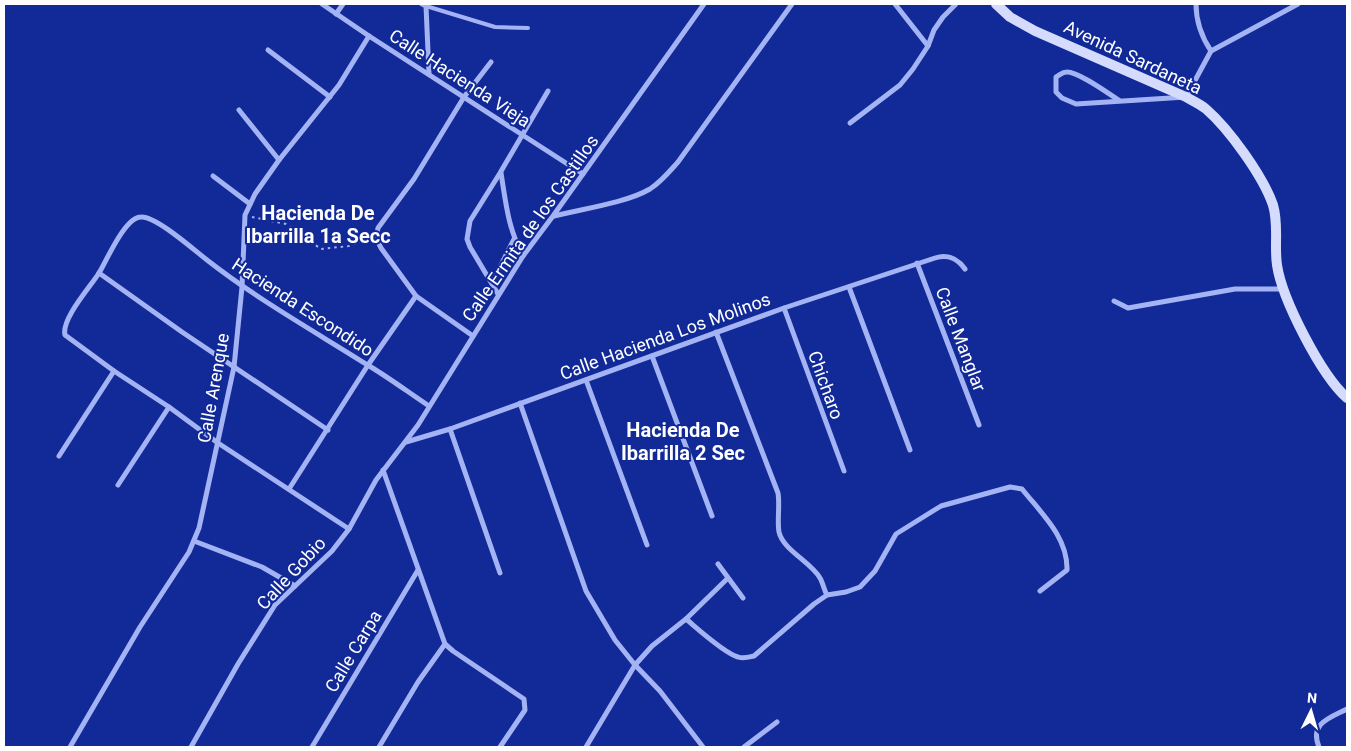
<svg xmlns="http://www.w3.org/2000/svg" width="1351" height="751" font-family="Roboto,sans-serif">
<rect width="100%" height="100%" fill="#122a98"/>
<g fill="none" stroke-linecap="round" stroke-linejoin="round">
<!-- path -->
<polyline stroke="#a4b3f3" stroke-width="2" stroke-dasharray="2.5 4" stroke-linecap="butt" points="252,217 286,224 321,249 349,246 370,238"/>
<!-- lane -->
<polyline stroke="#a4b3f3" stroke-width="4" points="426,6 495,27 528,28"/>
<!-- street -->
<g stroke="#a4b3f3" stroke-width="5">
<polyline points="322,4 369,36 583,174"/>
<polyline points="422,4 426,6 429,74"/>
<polyline points="895,4 928,46"/>
<path d="M1196,4c0,18 5,32 15,47"/>
<polyline points="336,14 343,4"/>
<polyline points="268,50 330,97"/>
<path d="M1120,101c-11,-7 -41,-29 -53,-29 -5,0 -7,3 -11,5v15l6,6 14,6 110,-7 25,-46 87,-47"/>
<polyline points="239,110 279,160"/>
<polyline points="850,123 900,85 913,69 928,46 934,30 943,17 956,4"/>
<path d="M501,173c5,31 7,55 22,83"/>
<polyline points="213,176 250,204"/>
<path d="M554,216c28,-7 72,-13 96,-27 11,-7 19,-17 28,-27l114,-158"/>
<polyline points="917,263 979,425"/>
<polyline points="99,273 182,332 328,430"/>
<polyline points="492,283 514,239"/>
<polyline points="849,287 910,450"/>
<polyline points="498,294 470,247 467,239 470,221 500,173 548,91"/>
<polyline points="1114,301 1128,308 1235,289 1284,289"/>
<polyline points="784,308 844,471"/>
<path d="M473,336l-57,-40 -35,-48c-4,-7 -5,-12 -3,-20l36,-49 50,-82 27,-35"/>
<polyline points="652,356 712,516"/>
<polyline points="586,380 647,545"/>
<polyline points="520,403 586,591 615,640 635,665 660,691 703,747"/>
<polyline points="450,429 500,573"/>
<path d="M406,442l44,-13 334,-121 151,-50c13,-4 22,0 30,11"/>
<polyline points="59,456 114,371"/>
<polyline points="383,470 445,644 453,651 524,699 525,710 500,747"/>
<polyline points="118,485 169,407"/>
<polyline points="289,489 368,365 416,296"/>
<path d="M349,529l-131,-86 -49,-36 -55,-36 -49,-36c-4,-16 26,-49 34,-62 8,-13 26,-56 42,-56 15,-1 53,33 66,43 50,39 105,70 159,104 22,13 42,28 63,42"/>
<polyline points="194,541 262,567 295,586"/>
<polyline points="718,564 743,598"/>
<path d="M827,595l19,-3 14,-5 15,-16 21,-37 45,-28 69,-19 12,2c19,24 46,48 45,81l-27,21"/>
<path d="M686,619c12,10 38,34 52,38 6,2 11,0 16,-1l60,-52 13,-9c-3,-5 -4,-12 -7,-17 -9,-16 -37,-28 -41,-46 -2,-11 1,-27 -1,-39l-62,-161"/>
<polyline points="70,747 140,627 189,552 199,528 234,367 242,287 245,215 255,194 279,160 339,85 369,36"/>
<polyline points="191,747 238,664 275,605 332,551 349,529 376,480 418,425 523,256 553,216 704,4"/>
<polyline points="312,747 418,570"/>
<polyline points="379,747 418,682 445,644"/>
<polyline points="586,747 635,665 652,646 686,619 728,578"/>
<polyline points="744,747 777,722"/>
<path d="M1319,747c-10,-24 11,-29 28,-38"/>
</g>
<!-- secondary -->
<path stroke="#d4dbfd" stroke-width="10" d="M996,4l14,13 25,14 151,66c7,4 14,7 20,12 23,20 57,67 67,96 6,20 1,40 4,60 5,34 44,110 70,133"/>
</g>
<g text-anchor="middle" dominant-baseline="central" stroke-width="4" stroke-linejoin="round" paint-order="stroke">
<!-- street labels -->
<g font-size="18" fill="#fff" stroke="#122a98">
<text transform="translate(1133 57) rotate(25)">Avenida Sardaneta</text>
<text transform="translate(460 78) rotate(33)">Calle Hacienda Vieja</text>
<text transform="translate(530 228) rotate(-55)">Calle Ermita de los Castillos</text>
<text transform="translate(303 307) rotate(33)">Hacienda Escondido</text>
<text transform="translate(665 336) rotate(-20)">Calle Hacienda Los Molinos</text>
<text transform="translate(961 339) rotate(69)">Calle Manglar</text>
<text transform="translate(826 385) rotate(70)">Chicharo</text>
<text transform="translate(213 388) rotate(-80)">Calle Arenque</text>
<text transform="translate(291 573) rotate(-47)">Calle Gobio</text>
<text transform="translate(353 651) rotate(-59)">Calle Carpa</text>
</g>
<!-- quarter labels -->
<g font-size="20" font-weight="bold" fill="#fff" stroke="#122a98">
<text x="318" y="213">Hacienda De<tspan x="318" dy="23">Ibarrilla 1a Secc</tspan></text>
<text x="683" y="430">Hacienda De<tspan x="683" dy="23">Ibarrilla 2 Sec</tspan></text>
</g>
</g>
<!-- border -->
<rect width="1351" height="751" fill="none" stroke="#ffffff" stroke-width="10"/>
<!-- north arrow -->
<g transform="translate(1311 711) rotate(5)" stroke="#122a98" stroke-width="4" paint-order="stroke">
<path d="M0-4L9 19L0 12L-9 19Z" fill="#ffffff"/>
<text y="-8" font-size="14" font-weight="bold" text-anchor="middle" fill="#ffffff">N</text>
</g>
</svg>
